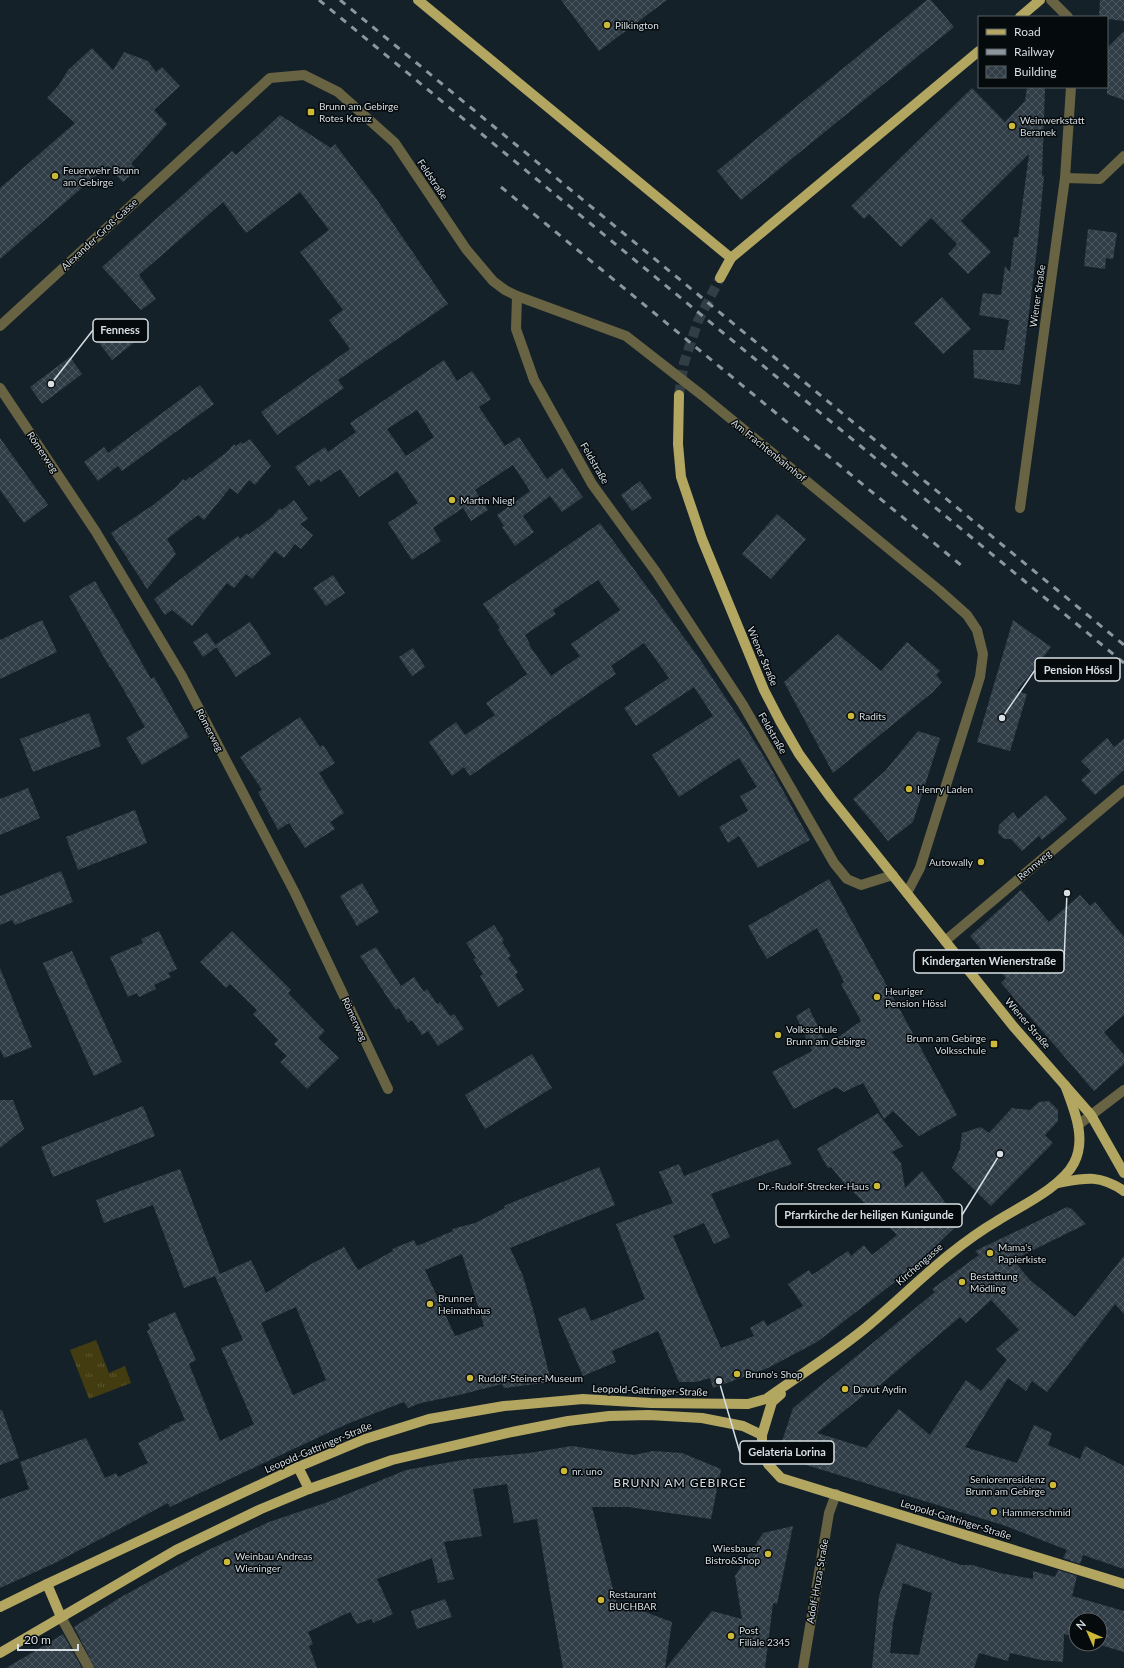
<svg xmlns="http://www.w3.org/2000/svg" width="1124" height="1668" font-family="Lato,sans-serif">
<defs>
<pattern id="park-tufts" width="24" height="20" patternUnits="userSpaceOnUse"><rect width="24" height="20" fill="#433c10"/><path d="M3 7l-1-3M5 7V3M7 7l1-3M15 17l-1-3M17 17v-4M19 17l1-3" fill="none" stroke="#5d5833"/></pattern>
<pattern id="building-cross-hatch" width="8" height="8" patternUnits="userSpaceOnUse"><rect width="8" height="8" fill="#303d46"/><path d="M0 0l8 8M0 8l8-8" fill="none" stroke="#4d5961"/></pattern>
</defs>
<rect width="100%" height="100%" fill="#152129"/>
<!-- park -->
<polygon fill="url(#park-tufts)" points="96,1340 109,1373 125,1366 131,1383 89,1399 70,1350"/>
<!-- building -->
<g fill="url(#building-cross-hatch)" fill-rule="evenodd">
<polygon points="561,0 667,0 599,51"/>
<polygon points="927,0 931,0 954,27 741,200 717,171"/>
<polygon points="1100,0 1124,0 1124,21 1107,19 1107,17 1099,17"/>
<polygon points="1124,31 1124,100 1107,94 1107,48"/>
<polygon points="92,48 113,70 124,52 148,61 156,72 162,67 180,86 154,110 167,124 131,164 137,169 123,182 107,166 0,259 0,188 75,123 47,98 59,85 68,70"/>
<polygon points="1027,87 1045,87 1042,176 1044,175 1038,240 1020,385 974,378 973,350 1004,350 1009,320 979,315 983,293 1001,295 1005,266 1010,272 1014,237 1018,237 1029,154 961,221 991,252 968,274 948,254 957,244 931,218 901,247 869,214 864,219 851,206 972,88 1005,122 1025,101"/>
<polygon points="280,115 331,148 335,144 375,197 448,304 338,380 344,388 277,435 261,412 350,349 329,320 343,310 300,252 329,230 300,192 246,233 223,202 139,275 156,299 141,310 102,267 232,151 236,155"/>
<polygon points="1088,229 1117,233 1113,259 1106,258 1105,269 1084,266"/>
<polygon points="942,297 971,329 943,354 914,323"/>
<polygon points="125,318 140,338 112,360 96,339"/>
<polygon points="70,357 82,374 42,404 30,387"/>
<path d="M444,360l13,21 15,-10 19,28 -12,8 26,39 14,-9 28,42 15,-11 21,29 -21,15 -12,-16 -27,20 11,16 -19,14 -13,-19 2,-1 -7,-11 33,-24 -17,-26 -38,25 13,20 -17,11 -8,-13 -30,20 8,13 -29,19 -24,-37 30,-20 -21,-32 -38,26 -19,-28 -19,13 -2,-3 -10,7 -14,-19 30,-20 3,5 28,-20 -6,-9zM417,410l17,27 -28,19 -19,-27z"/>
<polygon points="200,385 214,404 122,471 118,466 98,481 84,462 104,447 108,453"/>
<polygon points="0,438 48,505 24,523 0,490"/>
<polygon points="250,439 271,466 255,485 249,480 238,494 230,488 204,520 198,515 167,539 176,554 147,589 111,533 153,505 176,487 183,479 185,481 190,477 191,479 227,452 234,444 236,446 241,442 243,444"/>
<polygon points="640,481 652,498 632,511 621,495"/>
<polygon points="294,500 308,519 300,524 313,535 301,549 295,544 284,558 275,551 252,579 246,574 234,588 227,583 192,626 172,610 165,615 154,599 238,536 240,539 247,533 248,535 272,517 280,508 282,510"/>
<polygon points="777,514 806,539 771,579 742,554"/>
<path d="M600,523l99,135 50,75 20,32 41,75 -52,28 -19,-32 -11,7 -9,-16 29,-16 -8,-15 17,-9 -18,-29 -60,39 -27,-42 61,-39 -19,-29 -58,39 -12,-18 45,-30 -25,-35 -33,23 5,8 -146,102 -6,-9 -12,9 -23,-34 27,-20 9,13 30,-20 -9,-12 41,-29 -29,-44 2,-2 -17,-24zM598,580l22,30 -49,34 9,12 -29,20 -22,-31 1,-1 -5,-9 31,-21 -3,-4z"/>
<polygon points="333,575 345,593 326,606 313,588"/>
<polygon points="95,581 151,679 154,677 189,737 142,765 126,738 145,727 111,668 110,668 69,596"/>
<polygon points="42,620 57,652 0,679 0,640"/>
<polygon points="1013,620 1051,647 1017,691 1027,694 1010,751 977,742"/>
<polygon points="250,622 271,654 236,677 215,645"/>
<polygon points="207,633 217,647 203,657 193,642"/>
<polygon points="838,634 881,671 907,642 940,671 936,675 942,682 933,692 833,773 784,682"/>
<polygon points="413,648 425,667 412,676 399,657"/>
<polygon points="89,713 101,746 33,772 20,739"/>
<polygon points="300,717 320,747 323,745 335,763 319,773 344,813 330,822 335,829 305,848 289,823 278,830 258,792 262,790 240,757"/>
<polygon points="918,731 940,738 913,822 888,841 853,799 885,771"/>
<polygon points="1107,738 1114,747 1124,739 1124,770 1095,795 1081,780 1091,771 1081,761"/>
<polygon points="28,788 40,818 0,835 0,799"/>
<polygon points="1046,795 1067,819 1042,840 1039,836 1022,851 1011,839 1004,839 998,833 999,825 1013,812 1018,819"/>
<polygon points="135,810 147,843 78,870 66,837"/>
<polygon points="61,871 73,902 15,925 12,920 0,925 0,896"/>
<polygon points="829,879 957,1115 919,1136 893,1111 884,1119 863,1083 844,1092 836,1087 794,1109 772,1072 812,1051 796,1016 809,1008 827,1045 861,1021 841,984 844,982 817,928 767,959 748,926"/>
<polygon points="362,883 379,912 357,926 340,896"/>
<polygon points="1021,890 1049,922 1080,895 1090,906 1095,902 1124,937 1124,1015 1104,1032 1124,1055 1124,1064 1094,1091 1001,983 1006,978 970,936"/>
<polygon points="494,925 504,940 502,942 511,956 508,958 518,972 515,975 524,990 498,1007 480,976 483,974 473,959 476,958 466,943"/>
<polygon points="159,931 177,969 168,973 171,977 154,985 156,989 139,997 137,993 128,997 110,957 143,943 141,939"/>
<polygon points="232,931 291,990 288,993 325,1031 318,1038 339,1058 307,1089 280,1062 287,1056 274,1044 278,1040 253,1014 257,1010 230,984 226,988 200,962"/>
<polygon points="376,947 401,986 414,977 424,992 427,989 437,1004 440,1002 450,1016 454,1014 464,1029 438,1046 428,1031 422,1035 412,1020 408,1023 399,1008 396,1010 360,956"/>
<polygon points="72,951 122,1062 94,1076 43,963"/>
<polygon points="0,968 32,1047 4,1058 0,1049"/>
<polygon points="532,1054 552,1088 485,1129 465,1095"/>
<polygon points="0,1100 13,1100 24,1129 0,1148"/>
<polygon points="1049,1101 1058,1110 1058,1121 1045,1135 1053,1143 991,1206 952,1168 960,1149 962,1133 981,1127 989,1133 1012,1108 1030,1110 1039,1102"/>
<polygon points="143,1106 155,1136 53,1177 41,1147"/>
<polygon points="878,1113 903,1146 892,1152 901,1163 905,1188 922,1171 960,1223 908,1272 817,1342 768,1368 713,1388 710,1378 696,1382 679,1382 658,1331 612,1351 616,1362 583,1376 558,1318 585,1307 591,1321 645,1299 616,1224 673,1203 659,1172 679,1164 684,1176 778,1139 792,1164 711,1194 730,1237 714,1244 704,1223 673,1236 721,1348 754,1336 750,1328 764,1320 767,1326 803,1306 788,1284 809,1270 812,1275 848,1251 851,1256 864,1245 872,1255 897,1235 844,1183 831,1167 828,1168 817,1149"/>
<path d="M599,1167l16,38 -105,43 13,28 12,40 16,66 -47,6 -2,-4 -43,11 -38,8 -13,5 -4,-6 -57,22 -177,83 -2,-4 -111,59 -57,26v-89l29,-10 -9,-27 66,-24 19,40 11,-5 2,4 30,-14 -10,-20 32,-16 -1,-1 16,-6 -38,-89 3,-2 -2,-5 27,-12 21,48 -7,4 31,77 34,-17 -33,-76 22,-8 -28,-64 -31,12 -31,-83 -49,18 -8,-23 84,-31 40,105 31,-14 15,33 45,-29 33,-17 14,23 35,-19 -1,-2 22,-9 3,6 36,-15 -1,-2 23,-6 30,-15 -1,-2zM462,1254l22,72 -29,10 -30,-66zM296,1307l30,73 -33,15 -32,-72z"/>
<path d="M1067,1207l5,2 14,15 -73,36 17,20 45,37 49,-61v58l-9,-10 -68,88 -15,-11 -6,10 -18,-13 -43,69 52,16 17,-38 18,8 -4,12 32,14 5,-13 39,20v103l-41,-14 -3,9 -17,-6 4,-8 -64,-25 -210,-64 4,-9 -17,-5 13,-39 142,-116 -3,-3 47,-34 -4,-4zM991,1300l28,30 -23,19 11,11 -26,31 -15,-11 -36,55 -31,-26 -33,39 -49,-15 53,-43 2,2 88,-75 6,6z"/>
<polygon points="0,1410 2,1410 19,1458 0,1465"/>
<polygon points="572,1446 634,1455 653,1451 682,1453 721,1469 711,1519 628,1507 592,1507 616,1601 672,1622 665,1668 563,1668 537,1519 514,1523 507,1484 473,1489 482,1536 444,1542 454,1579 438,1583 432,1558 377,1579 393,1614 373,1623 372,1619 357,1624 350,1612 308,1632 313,1644 309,1646 317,1668 95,1668 74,1627 121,1597 206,1551 269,1522 328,1502 406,1470 468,1459 529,1453"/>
<polygon points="793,1526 777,1604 773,1603 765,1668 666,1668 712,1611 742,1619 735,1576 763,1533"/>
<path d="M897,1543l64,22h11l28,8 33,6v-8l22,6 3,-7 19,6 -5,20 52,15v41l-27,-8h3v-24h-24v17l-12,-3 -1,28 -22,-2 -31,-7 -2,8 -29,-8 -5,15h-102l7,-72zM903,1583l29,10 -13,62 -29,-2 3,-30z"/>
<polygon points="445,1599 452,1617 417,1629 411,1611"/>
<polygon points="63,1634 82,1668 6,1668 40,1648"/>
</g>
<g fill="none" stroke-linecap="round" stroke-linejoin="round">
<!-- major-tunnel -->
<polyline stroke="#323e45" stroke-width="10" stroke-dasharray="10 5" stroke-linecap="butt" points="679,395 684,363 698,321 720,278"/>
<!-- minor -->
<g stroke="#686342" stroke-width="10">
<polyline points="1051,0 1068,17"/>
<polyline points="1065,178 1100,179 1124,156"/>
<polyline points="517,296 516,329 534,380 592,484 656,572 743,705 834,863 847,879 861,885 893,875"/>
<polyline points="0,326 270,78 304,75 338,92 395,143 466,249 493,281 505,290 517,296 626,336 703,396 939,590 967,615 977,630 983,654 980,677 920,868 907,893"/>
<polyline points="0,388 96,532 182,676 295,893 388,1089"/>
<polyline points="1020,508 1065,178 1071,87"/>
<polyline points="945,941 1124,790"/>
<polyline points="1078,1125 1124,1090"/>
<polyline points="61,1617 89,1668"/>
<polyline points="803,1668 829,1513 836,1494"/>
</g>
<!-- major -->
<g stroke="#b2a661" stroke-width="10">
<polyline points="418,0 731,258"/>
<polyline points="1020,17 1040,0"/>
<polyline points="720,278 731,258 979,51"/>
<polyline points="679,395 678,444 681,477 702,539 764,690 780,721 799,754 831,798 1013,1026 1091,1115 1124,1173"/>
<path d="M1058,1183c27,-5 41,-9 66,8"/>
<polyline points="781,1394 772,1402 762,1435 762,1450 768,1464 781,1478 1124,1584"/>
<polyline points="298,1467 309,1489"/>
<polyline points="47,1584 61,1617"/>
<path d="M0,1607l47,-23 251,-117 67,-28 64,-20 75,-13 79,-7 68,4 97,1 18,-5c32,-23 66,-44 97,-69 45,-37 83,-79 134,-109 22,-14 65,-34 77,-58 13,-25 0,-53 -9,-78"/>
<polyline points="0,1653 176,1550 261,1509 309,1489 392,1460 512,1432 568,1421 609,1416 649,1415 702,1418 743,1426 762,1435"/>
</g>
<!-- rail -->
<g stroke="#8c969c" stroke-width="3" stroke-dasharray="7 7" stroke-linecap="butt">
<polyline points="319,0 1124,663"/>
<polyline points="340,0 1124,645"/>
<polyline points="501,187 962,566"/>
</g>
</g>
<!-- markers -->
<g fill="#cdb938" stroke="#050a0d" stroke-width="1.5">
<circle cx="607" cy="25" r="4"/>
<rect x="307" y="108" width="8" height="8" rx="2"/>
<circle cx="1012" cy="126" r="4"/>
<circle cx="55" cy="176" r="4"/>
<circle cx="452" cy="500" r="4"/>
<circle cx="851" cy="716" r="4"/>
<circle cx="909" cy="789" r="4"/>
<circle cx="981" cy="862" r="4"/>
<circle cx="877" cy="997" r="4"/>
<circle cx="778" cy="1035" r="4"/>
<rect x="990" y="1040" width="8" height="8" rx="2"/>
<circle cx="877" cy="1186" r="4"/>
<circle cx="990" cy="1253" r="4"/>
<circle cx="962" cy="1282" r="4"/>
<circle cx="430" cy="1304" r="4"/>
<circle cx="737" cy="1374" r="4"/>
<circle cx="470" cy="1378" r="4"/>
<circle cx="845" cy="1389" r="4"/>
<circle cx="564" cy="1471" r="4"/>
<circle cx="1053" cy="1485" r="4"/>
<circle cx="994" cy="1512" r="4"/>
<circle cx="768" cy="1554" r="4"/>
<circle cx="227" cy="1562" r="4"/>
<circle cx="601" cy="1600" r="4"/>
<circle cx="731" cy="1636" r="4"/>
</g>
<g text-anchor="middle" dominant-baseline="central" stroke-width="3" stroke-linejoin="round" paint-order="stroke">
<!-- poi labels -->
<g font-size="10" fill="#d7dfe4" stroke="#050a0d" text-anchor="start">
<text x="615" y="25">Pilkington</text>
<text x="319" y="106">Brunn am Gebirge<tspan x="319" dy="12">Rotes Kreuz</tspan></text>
<text x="1020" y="120">Weinwerkstatt<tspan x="1020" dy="12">Beranek</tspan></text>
<text x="63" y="170">Feuerwehr Brunn<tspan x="63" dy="12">am Gebirge</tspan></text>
<text x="460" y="500">Martin Niegl</text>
<text x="859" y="716">Radits</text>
<text x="917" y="789">Henry Laden</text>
<text x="973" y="862" text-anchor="end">Autowally</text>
<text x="885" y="991">Heuriger<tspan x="885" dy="12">Pension Hössl</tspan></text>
<text x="786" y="1029">Volksschule<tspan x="786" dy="12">Brunn am Gebirge</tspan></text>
<text x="986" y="1038" text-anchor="end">Brunn am Gebirge<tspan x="986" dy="12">Volksschule</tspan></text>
<text x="869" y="1186" text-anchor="end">Dr.-Rudolf-Strecker-Haus</text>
<text x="998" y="1247">Mama's<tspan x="998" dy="12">Papierkiste</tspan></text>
<text x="970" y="1276">Bestattung<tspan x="970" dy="12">Mödling</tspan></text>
<text x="438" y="1298">Brunner<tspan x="438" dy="12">Heimathaus</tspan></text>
<text x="745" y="1374">Bruno's Shop</text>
<text x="478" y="1378">Rudolf-Steiner-Museum</text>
<text x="853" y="1389">Davut Aydin</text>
<text x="572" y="1471">nr. uno</text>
<text x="1045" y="1479" text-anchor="end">Seniorenresidenz<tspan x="1045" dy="12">Brunn am Gebirge</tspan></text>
<text x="1002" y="1512">Hammerschmid</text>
<text x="760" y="1548" text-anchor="end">Wiesbauer<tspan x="760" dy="12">Bistro&amp;Shop</tspan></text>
<text x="235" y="1556">Weinbau Andreas<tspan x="235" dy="12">Wieninger</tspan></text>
<text x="609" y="1594">Restaurant<tspan x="609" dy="12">BUCHBAR</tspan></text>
<text x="739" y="1630">Post<tspan x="739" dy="12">Filiale 2345</tspan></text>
</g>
<!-- street labels -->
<g font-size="10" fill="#d7dfe4" stroke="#050a0d">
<text transform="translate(433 179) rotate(56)">Feldstraße</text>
<text transform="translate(99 234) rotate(-43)">Alexander-Groß-Gasse</text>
<text transform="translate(1037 296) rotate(-82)">Wiener Straße</text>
<text transform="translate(769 450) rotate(39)">Am Frachtenbahnhof</text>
<text transform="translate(43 452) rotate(56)">Römerweg</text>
<text transform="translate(595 463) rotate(60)">Feldstraße</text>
<text transform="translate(763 656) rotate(67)">Wiener Straße</text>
<text transform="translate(210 730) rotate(62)">Römerweg</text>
<text transform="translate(773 733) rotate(60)">Feldstraße</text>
<text transform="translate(1034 865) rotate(-40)">Rennweg</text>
<text transform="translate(355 1019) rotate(65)">Römerweg</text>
<text transform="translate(1028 1023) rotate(49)">Wiener Straße</text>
<text transform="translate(919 1264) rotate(-41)">Kirchengasse</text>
<text transform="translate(650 1390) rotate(2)">Leopold-Gattringer-Straße</text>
<text transform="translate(318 1447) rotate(-23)">Leopold-Gattringer-Straße</text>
<text transform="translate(956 1519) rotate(17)">Leopold-Gattringer-Straße</text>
<text transform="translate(817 1581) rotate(-80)">Adolf-Hruza-Straße</text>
</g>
<!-- quarter labels -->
<g font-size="12" letter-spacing="1" fill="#d7dfe4" stroke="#050a0d">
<text x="680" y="1482">BRUNN AM GEBIRGE</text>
</g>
</g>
<!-- callouts -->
<path fill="none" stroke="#d7dfe4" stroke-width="1.5" d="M51 384L93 330M1002 718L1035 670M1067 893L1064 961M1000 1154L962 1215M719 1381L740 1453"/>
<g fill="#d7dfe4" stroke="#050a0d" stroke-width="1.5">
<circle cx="51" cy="384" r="4"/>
<circle cx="1002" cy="718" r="4"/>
<circle cx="1067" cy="893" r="4"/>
<circle cx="1000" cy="1154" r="4"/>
<circle cx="719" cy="1381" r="4"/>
</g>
<g fill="#050a0d" stroke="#d7dfe4" stroke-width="1.5">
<rect x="93" y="319" width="55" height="23" rx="4"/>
<rect x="1035" y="658" width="85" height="23" rx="4"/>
<rect x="914" y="950" width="150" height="23" rx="4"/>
<rect x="776" y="1204" width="186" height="23" rx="4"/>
<rect x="740" y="1441" width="94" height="23" rx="4"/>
</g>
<g font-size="11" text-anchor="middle" font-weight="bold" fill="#d7dfe4">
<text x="120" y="334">Fenness</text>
<text x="1078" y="674">Pension Hössl</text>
<text x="989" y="965">Kindergarten Wienerstraße</text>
<text x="869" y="1219">Pfarrkirche der heiligen Kunigunde</text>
<text x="787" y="1456">Gelateria Lorina</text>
</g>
<!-- legend -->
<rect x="978" y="16" width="130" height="72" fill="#050a0d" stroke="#595f63"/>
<rect x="986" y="29" width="20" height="6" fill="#b2a661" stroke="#595f63"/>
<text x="1014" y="36" font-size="12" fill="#d7dfe4">Road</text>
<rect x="986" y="49" width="20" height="6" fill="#8c969c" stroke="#595f63"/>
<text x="1014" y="56" font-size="12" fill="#d7dfe4">Railway</text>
<rect x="986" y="66" width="20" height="12" fill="url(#building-cross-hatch)" stroke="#595f63"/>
<text x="1014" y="76" font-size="12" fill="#d7dfe4">Building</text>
<!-- north arrow -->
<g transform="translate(1088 1632) rotate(315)"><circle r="19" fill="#050a0d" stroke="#595f63"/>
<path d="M0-3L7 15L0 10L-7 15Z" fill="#cdb938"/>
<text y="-6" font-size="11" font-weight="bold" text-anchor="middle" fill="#d7dfe4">N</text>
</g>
<!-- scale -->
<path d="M18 1644v6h60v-6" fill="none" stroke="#d7dfe4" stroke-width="2"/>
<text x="24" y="1644" font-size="12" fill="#d7dfe4" stroke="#050a0d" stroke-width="3" paint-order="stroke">20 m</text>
</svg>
